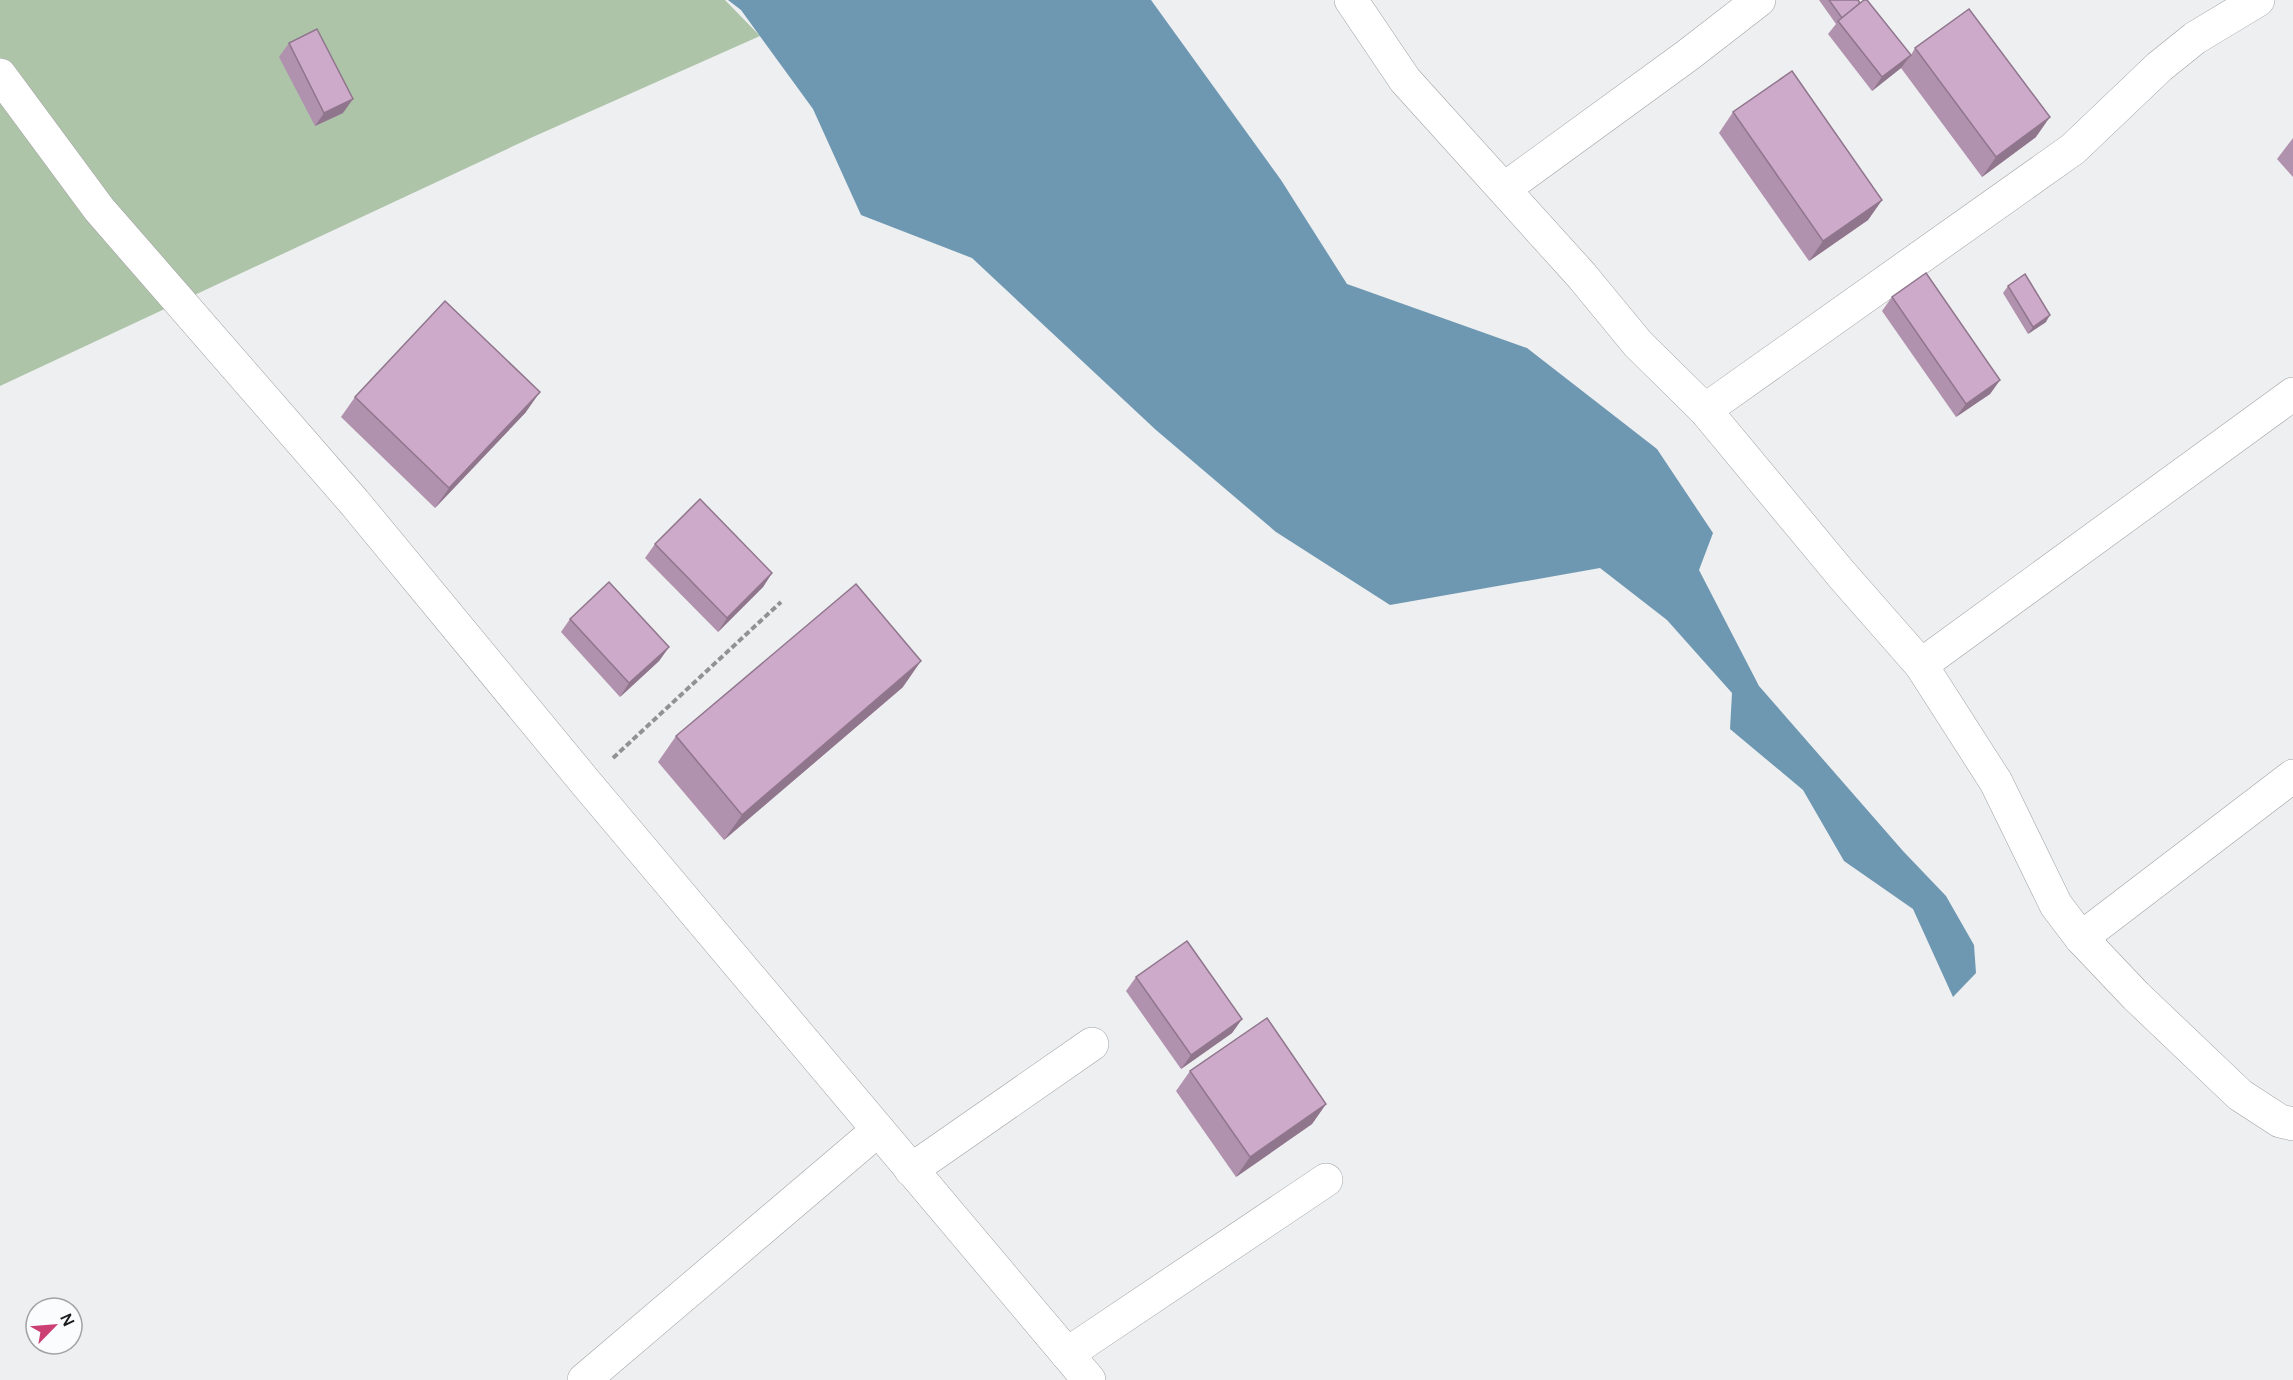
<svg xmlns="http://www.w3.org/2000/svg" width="2293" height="1380" font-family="Manrope,sans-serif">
<rect width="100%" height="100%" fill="#eeeff1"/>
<!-- green -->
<polygon fill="#aec4a9" points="0,0 725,0 760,36 535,136 0,386"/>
<!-- water -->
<polygon fill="#6e98b2" points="728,0 1151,0 1281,180 1347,284 1527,348 1657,449 1713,533 1699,570 1759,686 1903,851 1946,896 1974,945 1976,973 1953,997 1913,909 1844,861 1803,790 1730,729 1732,693 1667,620 1600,568 1390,605 1276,532 1156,430 972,258 861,215 813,109 741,10"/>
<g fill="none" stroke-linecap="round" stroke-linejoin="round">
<defs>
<g id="street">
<polyline points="1351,0 1405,80 1582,276 1638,344 1705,410 1842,575 1921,665 1996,782 2056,905 2081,938 2136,996 2240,1095 2280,1121 2293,1124"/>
<polyline points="0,75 99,209 354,502 586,783 1089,1380"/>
<polyline points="1504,189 1688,55 1759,0"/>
<polyline points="1705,410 2073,149 2159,67 2195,38 2258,0"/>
<polyline points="1921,665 2293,394"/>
<polyline points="2081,938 2293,776"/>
<polyline points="911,1170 1092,1044"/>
<polyline points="1067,1354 1326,1180"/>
<polyline points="584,1380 878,1130"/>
</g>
</defs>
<!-- street casing -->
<use href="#street" stroke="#a0a1a3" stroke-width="34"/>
<!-- path -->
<polyline stroke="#919293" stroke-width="4" stroke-dasharray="6 3" stroke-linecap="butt" points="613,758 781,602"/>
<!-- street -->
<use href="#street" stroke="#fff" stroke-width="33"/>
</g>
<!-- wall -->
<g fill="#b091ae">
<polygon points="1819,0 1858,0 1911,55 1915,48 2036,137 1982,177 1901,68 1872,91 1828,34 1836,24"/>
<polygon points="289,43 343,113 315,126 279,57"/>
<polygon points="1733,112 1882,200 1868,220 1809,261 1719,133"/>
<polygon points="2293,138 2293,177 2277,159"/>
<polygon points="2008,286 2046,322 2028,334 2003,293"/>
<polygon points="1892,297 2000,380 1990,394 1956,417 1882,311"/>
<polygon points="355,397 526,412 435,508 341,417"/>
<polygon points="655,544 772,573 763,587 718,632 645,558"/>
<polygon points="570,619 669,647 659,661 620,697 561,632"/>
<polygon points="903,687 724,840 658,762 676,736"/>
<polygon points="1136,977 1242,1019 1232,1033 1181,1069 1126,991"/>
<polygon points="1190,1071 1326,1104 1312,1124 1236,1177 1176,1091"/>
</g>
<!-- shaded-wall -->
<g fill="#90768d">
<polygon points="1911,55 1901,68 1872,91 1882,77"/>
<polygon points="353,99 343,113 315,126 324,113"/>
<polygon points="2050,117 2036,137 1982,177 1996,157"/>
<polygon points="1882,200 1868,220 1809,261 1823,241"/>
<polygon points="2050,315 2046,322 2028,334 2033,327"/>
<polygon points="2000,380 1990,394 1956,417 1966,404"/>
<polygon points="540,392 526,412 435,508 449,488"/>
<polygon points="772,573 763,587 718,632 727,618"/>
<polygon points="669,647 659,661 620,697 629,683"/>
<polygon points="921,661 903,687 724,840 742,815"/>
<polygon points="1242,1019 1232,1033 1181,1069 1191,1055"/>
<polygon points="1326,1104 1312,1124 1236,1177 1250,1157"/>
</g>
<!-- building -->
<g fill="#cda9ca" stroke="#90768d" stroke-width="1.5">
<polygon points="1829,0 1858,0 1860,3 1842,18"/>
<polygon points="1864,0 1867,0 1911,55 1882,77 1838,21"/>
<polygon points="1969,9 2050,117 1996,157 1915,48"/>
<polygon points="317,29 353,99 324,113 289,43"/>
<polygon points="1792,71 1882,200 1823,241 1733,112"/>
<polygon points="1926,273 2000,380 1966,404 1892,297"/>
<polygon points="2025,274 2050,315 2033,327 2008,286"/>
<polygon points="445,301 540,392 449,488 355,397"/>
<polygon points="700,499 772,573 727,618 655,544"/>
<polygon points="609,582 669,647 629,683 570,619"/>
<polygon points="856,584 921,661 742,815 676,736"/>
<polygon points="1187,941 1242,1019 1191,1055 1136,977"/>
<polygon points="1267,1018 1326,1104 1250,1157 1190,1071"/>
</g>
<!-- north arrow -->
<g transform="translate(54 1326) rotate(65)"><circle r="28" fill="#fbfcfe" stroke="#a1a2a3" stroke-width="1.5"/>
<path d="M0-4.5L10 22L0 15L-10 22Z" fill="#cb3f72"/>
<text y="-9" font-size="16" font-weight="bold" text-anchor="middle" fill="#1a1b1b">N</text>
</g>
</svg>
